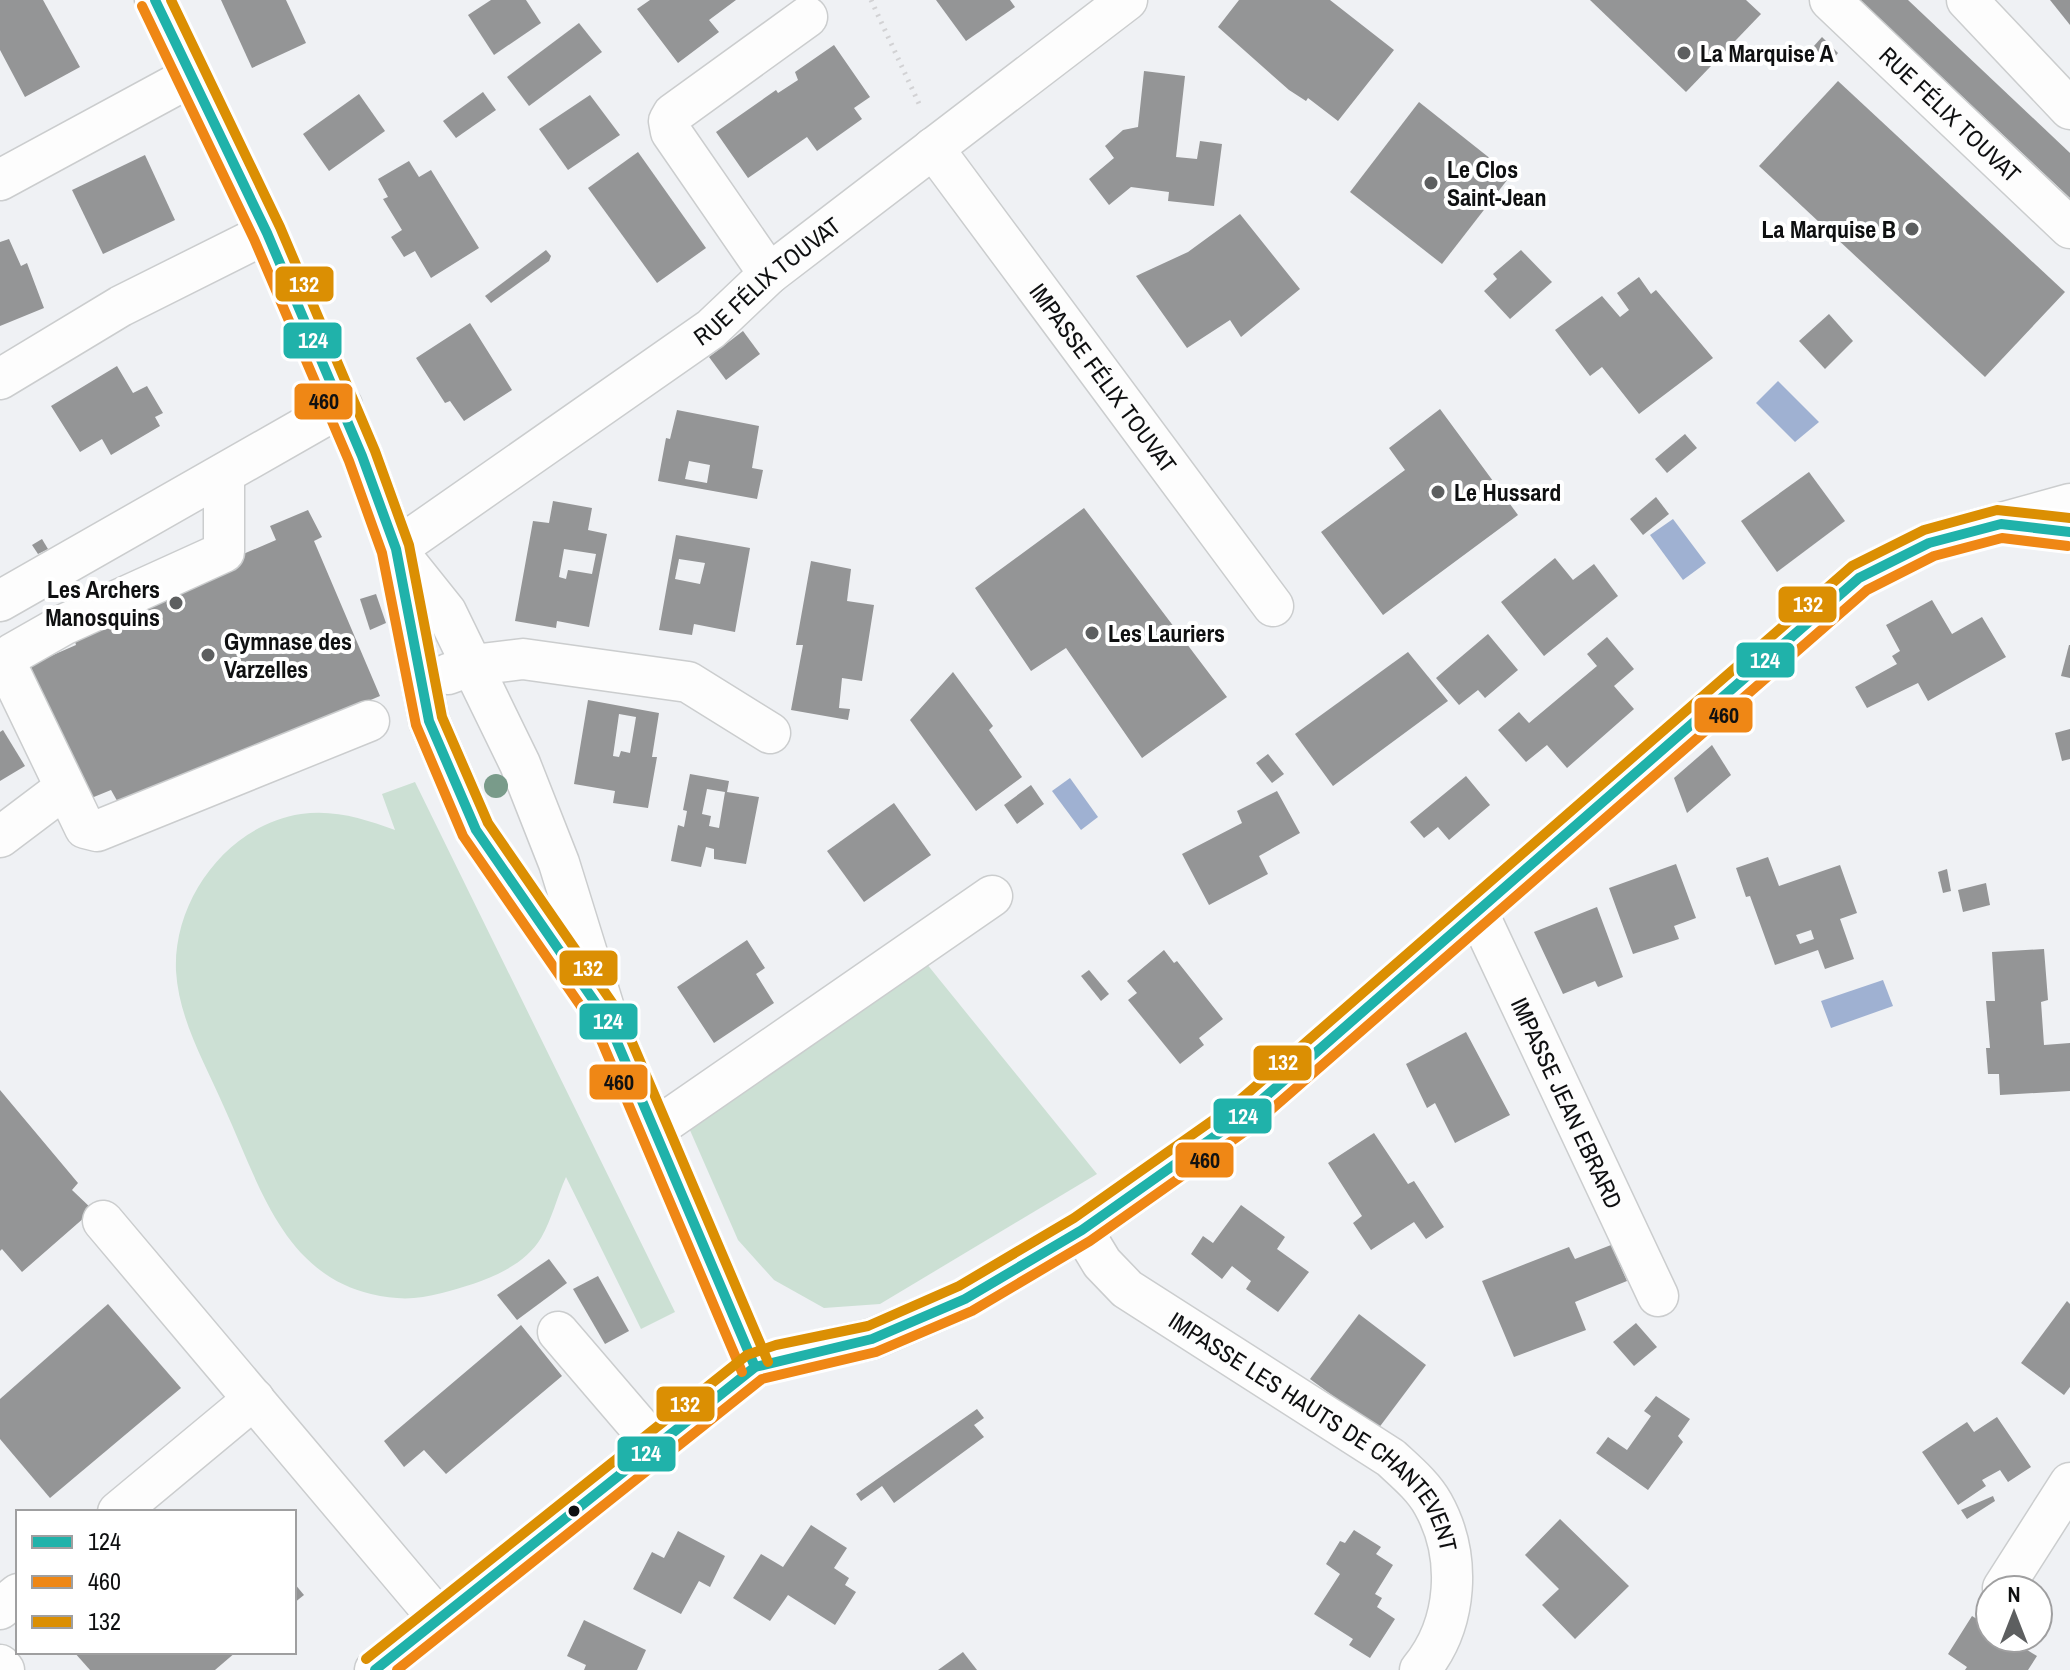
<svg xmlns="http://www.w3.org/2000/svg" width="2070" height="1670" font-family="'Archivo Narrow',sans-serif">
<rect width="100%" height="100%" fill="#eff1f4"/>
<!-- green -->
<g fill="#cce0d4">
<path d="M415,782l260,530 -34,17 -75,-152c-9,20 -14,42 -25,61 -20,33 -65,46 -99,55 -26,7 -45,7 -71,1 -89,-21 -113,-113 -147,-187 -19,-44 -45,-87 -48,-136 -3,-72 52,-146 125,-157 33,-5 64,5 94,16l-13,-36z"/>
<polygon points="926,963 1097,1174 880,1304 824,1308 774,1280 738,1240 689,1128"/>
</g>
<!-- water -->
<g fill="#9fb1d2">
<polygon points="1778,381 1819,422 1795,442 1756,403"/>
<polygon points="1673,519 1706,563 1683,580 1650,535"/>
<polygon points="1070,778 1098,817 1081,830 1052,791"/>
<polygon points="1883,980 1893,1006 1831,1028 1821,1001"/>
</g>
<!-- building -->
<g fill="#949596" fill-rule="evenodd">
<polygon points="0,0 43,0 80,67 25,97 0,50"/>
<polygon points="221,0 286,0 306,43 252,68"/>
<polygon points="491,0 526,0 541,23 494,55 468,15"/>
<polygon points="650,0 736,0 709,20 719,32 678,63 637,9"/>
<polygon points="936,0 1010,0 1015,7 966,41"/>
<polygon points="1239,0 1330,0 1394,50 1338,121 1308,98 1306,101 1289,90 1218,27"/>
<polygon points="1590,0 1746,0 1761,14 1686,92"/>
<polygon points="1860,0 1908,0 2070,153 2070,198"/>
<polygon points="2050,0 2070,0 2070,25"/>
<polygon points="579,23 602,52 529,106 507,77"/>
<polygon points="1822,37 1838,53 1830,63 1813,47"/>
<polygon points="834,45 870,97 854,108 862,119 817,151 807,137 748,178 716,132 776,90 778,93 798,80 795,72"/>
<polygon points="1144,71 1185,76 1176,157 1197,159 1200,141 1222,144 1214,206 1168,201 1169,192 1131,187 1109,205 1089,179 1114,158 1105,146 1123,130 1138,127"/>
<polygon points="1838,81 2065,292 1985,377 1759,166"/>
<polygon points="483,92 496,110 456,138 443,121"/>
<polygon points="359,94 385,131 329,171 303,134"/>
<polygon points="590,95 620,135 568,170 539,129"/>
<polygon points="1419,102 1511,175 1442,264 1350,192"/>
<polygon points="638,152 706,248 657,283 588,188"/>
<polygon points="145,155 175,220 103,254 72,190"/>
<polygon points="409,161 419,177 431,170 479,248 431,278 415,251 404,257 391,237 402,230 383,199 388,197 378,179"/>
<polygon points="1240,214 1300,289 1241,337 1230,320 1187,348 1136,276 1188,252"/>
<polygon points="9,239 21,266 27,263 44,308 0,326 0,242"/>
<polygon points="546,250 551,256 549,261 491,303 485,296"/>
<polygon points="1521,250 1552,282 1510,319 1484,291 1497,279 1493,274"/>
<polygon points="1639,277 1651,294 1656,290 1713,358 1639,414 1602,367 1590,376 1555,330 1602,296 1620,317 1629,310 1617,293"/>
<polygon points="1829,314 1853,341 1825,369 1799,341"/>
<polygon points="470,323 512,390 464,421 450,401 445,403 416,358"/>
<polygon points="743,331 760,354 726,380 709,357"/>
<polygon points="117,366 133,393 147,386 163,413 155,417 160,426 111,455 102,439 80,452 51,406"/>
<polygon points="1440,409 1518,515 1383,615 1321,532 1405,470 1389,448"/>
<path d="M677,410l82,16 -7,42 11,2 -6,29 -99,-18 8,-43 4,1zM689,461l21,4 -3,18 -22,-4z"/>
<polygon points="1685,434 1697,448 1667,473 1655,459"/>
<polygon points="1809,472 1845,521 1777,572 1741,521"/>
<polygon points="1656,497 1669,514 1643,535 1630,519"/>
<path d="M553,501l39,7 -4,22 19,4 -18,93 -32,-6 -1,7 -41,-7 18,-100 16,2zM564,549l32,5 -4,20 -24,-4 -2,9 -7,-2z"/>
<polygon points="1084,508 1227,697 1142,758 1066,648 1031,671 975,588"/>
<polygon points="308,510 322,537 314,541 380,696 120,806 111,790 84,801 30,665 76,645 71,628 276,540 270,526"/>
<path d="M676,535l74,13 -15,84 -41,-8 -2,11 -33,-5zM679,559l26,4 -5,21 -25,-5z"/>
<polygon points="42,539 48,549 38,554 32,545"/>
<polygon points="1555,558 1573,580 1594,564 1618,596 1544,656 1501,602"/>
<polygon points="811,561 851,569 847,601 874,605 862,681 842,678 839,708 850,709 848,720 791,710 803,645 796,645"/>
<polygon points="376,594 386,623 370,630 360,599"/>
<polygon points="1932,600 1952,634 1982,617 2006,657 1928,701 1918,683 1867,708 1855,687 1897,664 1892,656 1900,651 1886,625"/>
<polygon points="1488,634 1518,670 1485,698 1478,690 1459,705 1436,678"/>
<polygon points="1607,637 1634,669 1614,686 1634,709 1567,768 1547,745 1526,762 1498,730 1519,712 1529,723 1597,666 1587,654"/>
<polygon points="2069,645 2070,645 2070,678 2061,676"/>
<polygon points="1408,652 1448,701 1333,786 1295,734"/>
<polygon points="953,672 993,726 989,730 1022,777 976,811 910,720"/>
<path d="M588,700l71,13 -7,44h5l-9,51 -35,-5 2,-12 -41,-7zM619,714l17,3 -6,36 -9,-2 -2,6 -6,-1z"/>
<polygon points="2070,729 2070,759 2062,761 2055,733"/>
<polygon points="3,730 25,766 0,781 0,732"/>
<polygon points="1712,745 1731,775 1687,813 1674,778"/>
<polygon points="1268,754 1284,774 1272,783 1256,763"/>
<path d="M690,774l39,7 -2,11 32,5 -13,67 -32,-5v-10l-8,-2 -5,20 -30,-6 7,-36 6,2 3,-16 -4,-1zM707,789l18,3 -6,36 -10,-2 2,-10 -9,-2z"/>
<polygon points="1466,776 1490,805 1449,840 1438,827 1424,838 1410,822"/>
<polygon points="1031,785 1044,804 1017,824 1004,805"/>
<polygon points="1277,791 1300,833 1259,856 1268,874 1209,905 1182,854 1242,823 1237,811"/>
<polygon points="894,803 931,855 864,902 827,851"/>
<path d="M1768,857l11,29 61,-21 17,48 -17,6 14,40 -29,10 -7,-19 -43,15 -25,-69 -4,1 -10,-29zM1811,930l3,9 -14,5 -4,-9z"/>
<polygon points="1676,864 1696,918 1674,926 1679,939 1633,954 1609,888"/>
<polygon points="1947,869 1951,891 1943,893 1938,872"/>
<polygon points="1986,883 1990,905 1963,912 1958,890"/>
<polygon points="1597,907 1623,977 1598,987 1595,981 1563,994 1534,932"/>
<polygon points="747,940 765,968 756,974 774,1003 714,1043 677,987"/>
<polygon points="2044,949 2048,1000 2041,1002 2044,1045 2070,1043 2070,1091 2000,1095 1999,1074 1988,1074 1986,1048 1990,1048 1986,1001 1995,1001 1992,952"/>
<polygon points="1164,950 1174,963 1177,961 1223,1019 1199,1038 1204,1045 1180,1064 1128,1000 1137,993 1127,981"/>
<polygon points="1089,970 1109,994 1101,1001 1081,976"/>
<polygon points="1466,1032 1510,1115 1455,1143 1435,1103 1427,1108 1406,1064"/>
<polygon points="0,1090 78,1183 72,1190 93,1210 22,1272 2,1249 0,1251"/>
<polygon points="1374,1133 1408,1184 1414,1181 1444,1227 1426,1239 1414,1222 1371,1250 1353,1223 1362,1216 1328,1163"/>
<polygon points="1241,1205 1285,1237 1277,1249 1309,1272 1278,1312 1246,1289 1251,1281 1232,1266 1222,1279 1191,1254 1203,1236 1213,1243"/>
<polygon points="1611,1245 1627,1281 1575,1302 1586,1330 1514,1357 1482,1281 1569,1247 1575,1259"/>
<polygon points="549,1259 567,1283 517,1320 497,1295"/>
<polygon points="598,1276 629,1331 605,1344 573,1289"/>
<polygon points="2067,1301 2070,1304 2070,1387 2064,1395 2021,1363"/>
<polygon points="108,1304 181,1388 50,1498 0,1439 0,1399"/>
<polygon points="1359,1314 1426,1365 1378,1429 1310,1379"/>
<polygon points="1636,1323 1657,1347 1634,1366 1613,1342"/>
<polygon points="521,1325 562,1376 446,1474 424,1450 404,1467 384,1441"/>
<polygon points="1656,1396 1690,1419 1678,1436 1683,1442 1648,1490 1596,1453 1608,1437 1627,1450 1651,1416 1644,1411"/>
<polygon points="977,1409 984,1418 974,1425 984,1437 894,1503 882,1486 861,1501 856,1494"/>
<polygon points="1997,1417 2031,1467 2008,1482 2000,1470 1982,1480 1986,1486 1958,1505 1922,1452 1967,1422 1974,1432"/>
<polygon points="1993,1496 1995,1501 1967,1519 1961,1510"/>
<polygon points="1560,1519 1629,1586 1575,1639 1542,1605 1559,1589 1525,1555"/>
<polygon points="811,1525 847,1548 834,1568 849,1578 845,1585 856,1592 835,1625 788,1595 770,1621 733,1598 761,1554 783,1567"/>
<polygon points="1354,1530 1381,1547 1376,1554 1393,1565 1375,1594 1382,1598 1377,1607 1395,1619 1370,1658 1349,1645 1353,1639 1314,1614 1340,1574 1326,1564 1340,1541 1345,1543"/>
<polygon points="678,1531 725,1556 710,1587 699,1581 681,1614 633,1589 652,1552 664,1558"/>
<polygon points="294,1583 304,1595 294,1603"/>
<polygon points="1972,1616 1990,1627 1990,1638 2008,1638 2037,1656 2028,1670 1965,1670 1967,1667 1948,1654"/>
<polygon points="584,1620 646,1650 637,1670 584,1670 586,1665 567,1656"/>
<polygon points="74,1652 236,1652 215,1670 90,1670"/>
<polygon points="963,1652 977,1670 938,1670"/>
</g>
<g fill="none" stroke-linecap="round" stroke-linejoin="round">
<defs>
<g id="minor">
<polyline points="155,0 267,233 362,456 396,549 429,721 476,830 608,1021"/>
<path id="s1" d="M1830,0l240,228"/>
<polyline points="1967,0 2070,109"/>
<path id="s2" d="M933,148l340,458"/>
<polyline points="0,180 190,77"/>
<polyline points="769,274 671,132 669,121 673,114 807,17"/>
<polyline points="0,379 121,306 267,233"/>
<polyline points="224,474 224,552 63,625 12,654 5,662 85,828 97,831 369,721"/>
<path id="s3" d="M396,549l315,-220 58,-55 358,-274"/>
<polyline points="398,552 446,612 520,764 559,863 608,1021 755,1367"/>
<polyline points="0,601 342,406"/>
<polyline points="448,674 473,665 523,659 688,682 770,733"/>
<polyline points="0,837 65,788"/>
<path id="s4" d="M1477,911l181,385"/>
<polyline points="655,1129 992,896"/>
<polyline points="103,1221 438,1618"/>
<path id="s5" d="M1082,1230l20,33 25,26 264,169c15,14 32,28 42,46 29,52 25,120 -13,166"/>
<polyline points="558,1332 655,1445"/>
<polyline points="118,1512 254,1399"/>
<polyline points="2003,1588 2070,1483"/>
<polyline points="0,1609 18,1594"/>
<polyline points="0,1665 4,1670"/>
<polyline points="375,1670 755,1367 779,1359 872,1339 965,1299 1082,1230 1242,1117 1859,578 1929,543 2070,504"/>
</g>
</defs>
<!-- minor casing -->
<use href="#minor" stroke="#cbcdce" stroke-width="43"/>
<!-- path -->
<polyline stroke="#d2d2d4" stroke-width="5" stroke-dasharray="2 6" stroke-linecap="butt" points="871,0 921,108"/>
<!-- minor -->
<use href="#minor" stroke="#fdfdfd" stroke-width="40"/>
<defs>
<g id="bus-1">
<polyline points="155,0 267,233 362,456 396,549 429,721 476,830 608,1021 755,1367"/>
<polyline points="375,1670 755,1367 872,1339 965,1299 1082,1230 1242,1117 1859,578 1929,543 2001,524 2070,532"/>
</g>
<g id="bus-2">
<polyline points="142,6 254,239 349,461 382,553 416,725 463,836 596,1028 742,1372"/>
<polyline points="397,1670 762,1379 876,1352 972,1311 1090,1241 1250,1128 1867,590 1934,556 2002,538 2068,546"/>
</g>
<g id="bus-3">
<polyline points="171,0 280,227 375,451 409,545 442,717 488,823 620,1014 768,1362"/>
<polyline points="366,1659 747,1355 776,1345 868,1326 959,1286 1074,1218 1233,1106 1852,566 1924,530 1997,510 2070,518"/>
</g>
</defs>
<!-- bus-1 casing -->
<use href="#bus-1" stroke="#fff" stroke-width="16"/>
<!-- bus-2 casing -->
<use href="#bus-2" stroke="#fff" stroke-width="16"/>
<!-- bus-3 casing -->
<use href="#bus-3" stroke="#fff" stroke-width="16"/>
<!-- bus-1 -->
<use href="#bus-1" stroke="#20b2aa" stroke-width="10"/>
<!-- bus-2 -->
<use href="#bus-2" stroke="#ef8715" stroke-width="10"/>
<!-- bus-3 -->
<use href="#bus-3" stroke="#db8f03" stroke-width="10"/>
</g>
<!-- trees -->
<circle fill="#799b8a" cx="496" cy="786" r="12"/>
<!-- markers -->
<g fill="#5d5f60" stroke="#fff" stroke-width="3">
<circle cx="1684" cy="53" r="8"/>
<circle cx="1431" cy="183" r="8"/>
<circle cx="1912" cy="229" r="8"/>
<circle cx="1438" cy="492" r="8"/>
<circle cx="176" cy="603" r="8"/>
<circle cx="1092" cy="633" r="8"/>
<circle cx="208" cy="655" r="8"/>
</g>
<circle fill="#0f1011" stroke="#fff" stroke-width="3" cx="574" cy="1511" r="7"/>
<g text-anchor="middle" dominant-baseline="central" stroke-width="8" stroke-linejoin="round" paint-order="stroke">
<!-- poi labels -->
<g font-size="24" font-weight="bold" fill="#0f1011" stroke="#fff" text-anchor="start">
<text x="1700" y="53">La Marquise A</text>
<text x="1447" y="169">Le Clos<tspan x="1447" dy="28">Saint-Jean</tspan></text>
<text x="1896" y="229" text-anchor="end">La Marquise B</text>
<text x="1454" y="492">Le Hussard</text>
<text x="160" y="589" text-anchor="end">Les Archers<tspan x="160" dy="28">Manosquins</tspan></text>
<text x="1108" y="633">Les Lauriers</text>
<text x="224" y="641">Gymnase des<tspan x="224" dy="28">Varzelles</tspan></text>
</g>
<!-- street labels -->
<g font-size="24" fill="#0f1011" stroke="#fff">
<text stroke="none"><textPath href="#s1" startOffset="166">RUE FÉLIX TOUVAT</textPath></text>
<text stroke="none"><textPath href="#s3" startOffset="458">RUE FÉLIX TOUVAT</textPath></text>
<text stroke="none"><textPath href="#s2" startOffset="286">IMPASSE FÉLIX TOUVAT</textPath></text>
<text stroke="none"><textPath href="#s4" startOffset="212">IMPASSE JEAN EBRARD</textPath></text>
<text stroke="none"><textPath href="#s5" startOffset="314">IMPASSE LES HAUTS DE CHANTEVENT</textPath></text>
</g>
</g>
<g stroke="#fff" stroke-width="3">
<rect x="274" y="265" width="61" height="38" rx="8" fill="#db8f03"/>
<rect x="282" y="321" width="61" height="39" rx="8" fill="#20b2aa"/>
<rect x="293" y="382" width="61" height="39" rx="8" fill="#ef8715"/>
<rect x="1777" y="585" width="61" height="39" rx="8" fill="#db8f03"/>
<rect x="1735" y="641" width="61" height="38" rx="8" fill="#20b2aa"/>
<rect x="1693" y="696" width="61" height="38" rx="8" fill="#ef8715"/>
<rect x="558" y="949" width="61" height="38" rx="8" fill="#db8f03"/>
<rect x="578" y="1002" width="61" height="39" rx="8" fill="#20b2aa"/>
<rect x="1252" y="1044" width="61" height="38" rx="8" fill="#db8f03"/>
<rect x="588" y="1063" width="61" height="38" rx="8" fill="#ef8715"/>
<rect x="1212" y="1097" width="61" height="38" rx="8" fill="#20b2aa"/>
<rect x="1174" y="1141" width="61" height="38" rx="8" fill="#ef8715"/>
<rect x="655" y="1385" width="61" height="38" rx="8" fill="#db8f03"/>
<rect x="616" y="1435" width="61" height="38" rx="8" fill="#20b2aa"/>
</g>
<g font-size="22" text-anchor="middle" font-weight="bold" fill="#fff">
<text x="304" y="292">132</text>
<text x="313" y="348">124</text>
<text x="1808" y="612">132</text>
<text x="1765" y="668">124</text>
<text x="588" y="976">132</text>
<text x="608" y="1029">124</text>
<text x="1283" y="1070">132</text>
<text x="1243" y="1124">124</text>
<text x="685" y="1412">132</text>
<text x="646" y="1461">124</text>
</g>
<g font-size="22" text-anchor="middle" font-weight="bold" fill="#111">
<text x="324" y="409">460</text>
<text x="1724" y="723">460</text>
<text x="619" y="1090">460</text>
<text x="1205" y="1168">460</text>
</g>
<!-- legend -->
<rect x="16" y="1510" width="280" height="144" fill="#ffffff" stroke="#9f9fa0" stroke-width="2"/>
<rect x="32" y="1536" width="40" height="12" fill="#20b2aa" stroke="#9f9fa0" stroke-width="2"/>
<text x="88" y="1550" font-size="24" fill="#0f1011">124</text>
<rect x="32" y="1576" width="40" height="12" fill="#ef8715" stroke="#9f9fa0" stroke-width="2"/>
<text x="88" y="1590" font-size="24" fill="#0f1011">460</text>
<rect x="32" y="1616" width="40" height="12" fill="#db8f03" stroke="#9f9fa0" stroke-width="2"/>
<text x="88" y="1630" font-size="24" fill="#0f1011">132</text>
<!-- north arrow -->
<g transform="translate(2014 1614)"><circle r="38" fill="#ffffff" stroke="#9f9fa0" stroke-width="2"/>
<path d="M0-6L14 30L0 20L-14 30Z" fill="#5d5f60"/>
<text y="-12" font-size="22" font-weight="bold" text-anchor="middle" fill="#0f1011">N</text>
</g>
</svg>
